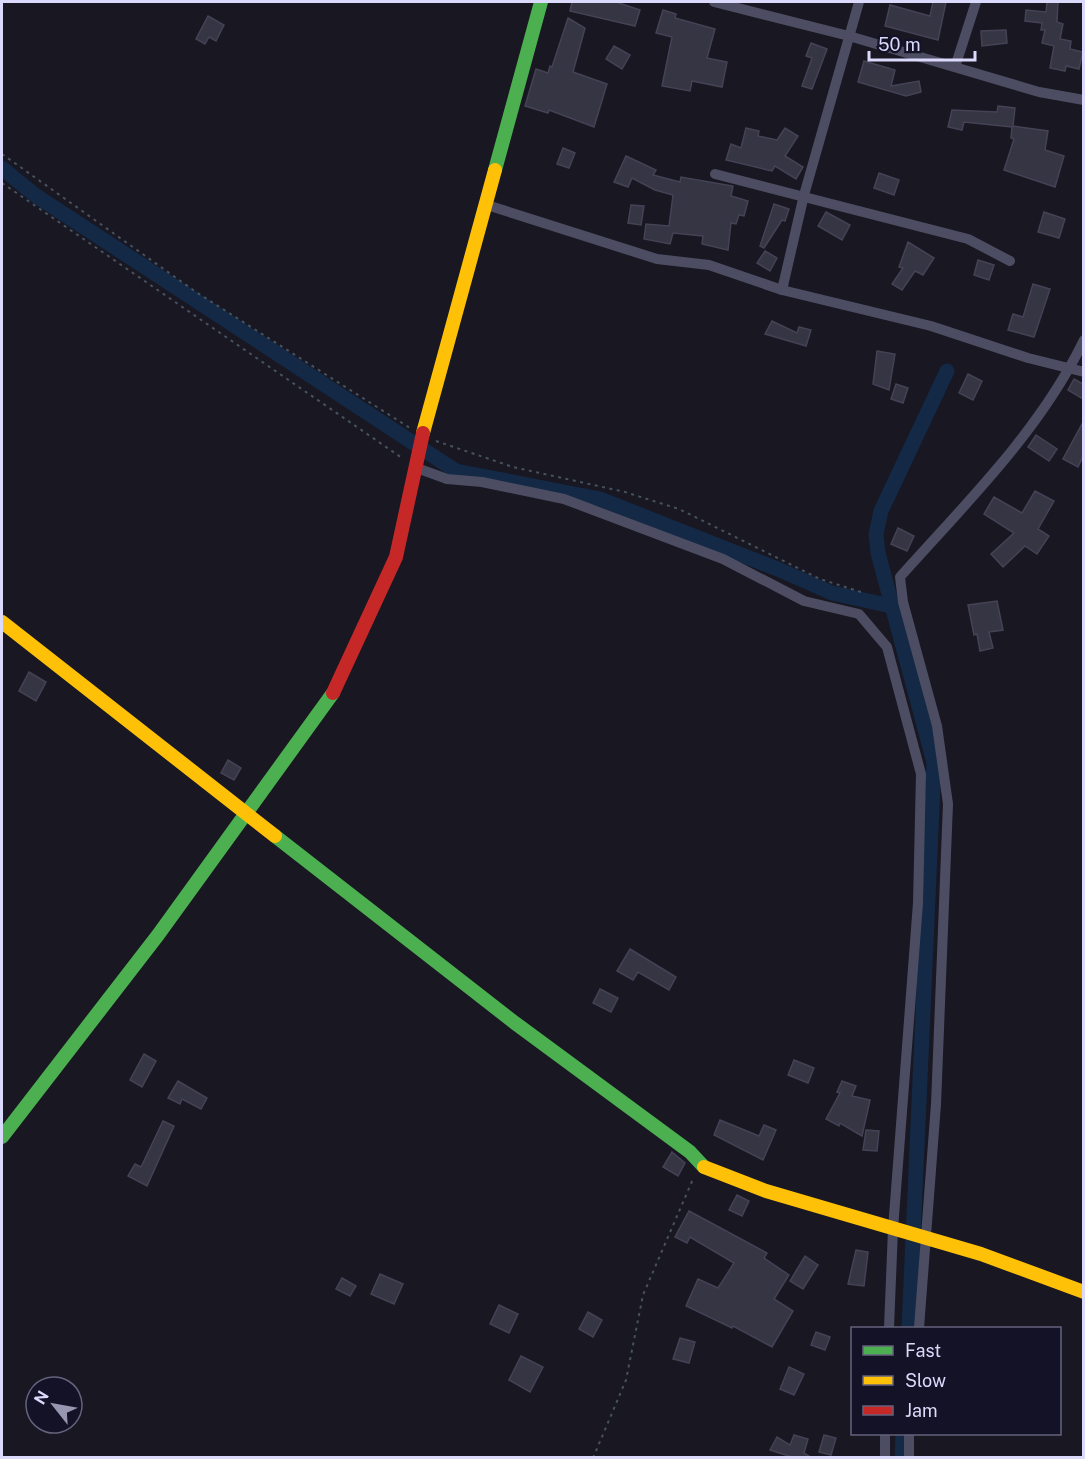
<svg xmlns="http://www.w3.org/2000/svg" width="1085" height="1459" font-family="'Public Sans',sans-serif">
<rect width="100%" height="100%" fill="#181722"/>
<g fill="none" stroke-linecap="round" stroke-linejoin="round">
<!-- canal -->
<g stroke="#132946" stroke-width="15">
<polyline points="2,168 35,195 456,471 600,499 780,570 832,593 891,606"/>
<polyline points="909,1328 934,763 878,553 876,534 881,511 947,371"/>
<polyline points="902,1458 903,1434"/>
</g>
</g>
<!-- building -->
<g fill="#363544" stroke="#454255" stroke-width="1.5">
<polygon points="572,2 616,2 640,10 635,26 570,11"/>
<polygon points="933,2 946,2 938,40 885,26 890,5 930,16"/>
<polygon points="1047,2 1058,2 1057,22 1063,24 1060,39 1071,41 1070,49 1083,52 1079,69 1066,66 1065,71 1050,68 1054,46 1042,43 1045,30 1041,30 1042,23 1025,21 1026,10 1046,12"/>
<polygon points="663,10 676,14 675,18 715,29 707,58 727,62 722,87 692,81 690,91 662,86 672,37 656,33"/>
<polygon points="208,16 224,25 216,41 209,37 205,44 196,39"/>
<polygon points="568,18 585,28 573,72 607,84 594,127 549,110 548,113 525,106 536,69 548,73 550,66 552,67"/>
<polygon points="1006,30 1007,43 982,46 981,31"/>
<polygon points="811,43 827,49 812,89 802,86 812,58 806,56"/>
<polygon points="614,46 630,55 622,69 606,59"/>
<polygon points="864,61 895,70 891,86 919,81 921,92 906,96 858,82"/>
<polygon points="998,106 1015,108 1013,126 1048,131 1045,150 1064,156 1055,187 1004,170 1014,139 1011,138 1012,127 964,122 962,130 948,127 952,110 997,112"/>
<polygon points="746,128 759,131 758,136 777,140 785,128 798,136 785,156 803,167 796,179 775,166 772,171 726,160 731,144 741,148"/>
<polygon points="563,148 575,153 569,168 557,164"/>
<polygon points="626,156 656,170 653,175 680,182 681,177 733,186 731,196 748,201 744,216 739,215 736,224 731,223 728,250 702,244 703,236 673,233 670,244 644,239 646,224 669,226 673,195 655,190 632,178 628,187 614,182"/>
<polygon points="879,173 899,180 894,195 874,188"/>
<polygon points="774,204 789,209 785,221 782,220 764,248 760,246"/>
<polygon points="631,205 644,206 641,225 628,223"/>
<polygon points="826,212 850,225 842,240 818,226"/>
<polygon points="1044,212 1065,219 1059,238 1038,232"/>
<polygon points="908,242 934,258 923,275 915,271 902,290 892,284 903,268 899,267"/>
<polygon points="765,251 777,258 770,271 757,263"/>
<polygon points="978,260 994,265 989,280 974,275"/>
<polygon points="1033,284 1050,289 1034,337 1008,330 1013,314 1023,317"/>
<polygon points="772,321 797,333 799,327 811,330 806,346 765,334"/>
<polygon points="877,351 895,354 889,390 873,384"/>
<polygon points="968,374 982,381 973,400 959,393"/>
<polygon points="1074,379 1083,384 1083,399 1068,390"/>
<polygon points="896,384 908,388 903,403 891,399"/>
<polygon points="1083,422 1083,456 1078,467 1063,459"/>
<polygon points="1036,435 1057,449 1049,461 1028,447"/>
<polygon points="1035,491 1054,501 1038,529 1049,536 1037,554 1025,546 1003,567 991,554 1014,533 984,514 994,497 1022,513"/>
<polygon points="898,528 914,536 907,551 891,544"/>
<polygon points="997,601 1003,630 989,632 993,648 980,651 977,634 974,635 968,605"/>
<polygon points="29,672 46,682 36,701 19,691"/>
<polygon points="228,760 241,768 234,780 221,773"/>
<polygon points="630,949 676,977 669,990 638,972 633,980 617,971"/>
<polygon points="600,989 618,998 611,1012 593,1003"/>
<polygon points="144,1054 156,1061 142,1087 130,1080"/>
<polygon points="794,1060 814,1068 808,1083 788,1075"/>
<polygon points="178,1081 207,1098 201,1109 182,1099 180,1104 168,1098"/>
<polygon points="842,1081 856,1086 852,1096 870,1100 862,1136 840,1123 839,1126 826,1119 840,1093 837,1092"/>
<polygon points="720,1120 759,1136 764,1125 776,1130 763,1160 714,1135"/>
<polygon points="163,1121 174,1126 147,1186 128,1176 135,1164 141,1167"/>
<polygon points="866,1130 879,1131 877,1151 863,1150"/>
<polygon points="672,1152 685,1163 678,1176 663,1167"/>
<polygon points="737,1195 749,1201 742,1216 729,1210"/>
<polygon points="689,1211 767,1253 764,1258 789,1275 774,1299 793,1311 772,1347 733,1326 732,1328 686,1306 698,1279 718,1288 734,1263 690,1237 687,1243 675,1237"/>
<polygon points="856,1250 868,1252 864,1286 848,1284"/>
<polygon points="805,1256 818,1265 803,1289 790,1281"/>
<polygon points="380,1274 403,1284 394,1304 371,1294"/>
<polygon points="342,1278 356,1286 350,1296 336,1289"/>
<polygon points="499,1305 518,1314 509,1333 490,1324"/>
<polygon points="588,1312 602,1320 593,1337 579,1329"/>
<polygon points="816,1332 830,1337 825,1350 811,1345"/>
<polygon points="680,1338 695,1342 689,1363 673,1359"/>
<polygon points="521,1356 543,1367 530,1392 509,1380"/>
<polygon points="789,1367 804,1374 794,1395 780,1389"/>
<polygon points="794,1435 808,1439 804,1453 812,1458 795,1458 770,1450 777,1437 790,1445"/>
<polygon points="824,1435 836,1438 831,1455 819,1452"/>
</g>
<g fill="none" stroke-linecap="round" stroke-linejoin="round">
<!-- path -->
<g stroke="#46525e" stroke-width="2" stroke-dasharray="3 4.5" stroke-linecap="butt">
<polyline points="2,154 196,292 410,428"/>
<polyline points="2,183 402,458"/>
<polyline points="436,441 513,467 625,492 679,509 820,579 861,592"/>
<polyline points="593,1458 626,1380 643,1295 693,1179"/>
</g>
<!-- street -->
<g stroke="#4c4d62" stroke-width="10">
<polyline points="714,2 849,36 1039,92 1084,100"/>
<polyline points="955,67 976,2"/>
<polyline points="715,174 968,239 1010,261"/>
<polyline points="487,205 657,259 709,265 782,290 931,326 1028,358 1084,372"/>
<polyline points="782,290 804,195 859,2"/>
<polyline points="414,467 447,479 482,482 564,499 723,559 804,601 859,614 887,647 921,774 918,903 893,1229 889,1328"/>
<path d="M919,1328l17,-224 12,-300 -11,-78 -34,-124 -3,-25c66,-74 140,-146 184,-237"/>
<polyline points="885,1458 885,1434"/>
<polyline points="909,1458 909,1434"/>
</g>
<!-- fast -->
<g stroke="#4caf50" stroke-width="14">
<polyline points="495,170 541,2"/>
<polyline points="275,836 515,1023 690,1152 704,1167"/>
<polyline points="2,1137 158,935 333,693"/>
</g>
<!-- slow -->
<g stroke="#ffc107" stroke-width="14">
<polyline points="423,433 495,170"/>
<polyline points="2,622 275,836"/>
<polyline points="704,1167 766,1191 981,1254 1084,1292"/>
</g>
<!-- jam -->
<polyline stroke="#c62828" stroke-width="14" points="333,693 396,557 423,433"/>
</g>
<!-- border -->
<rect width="1085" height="1459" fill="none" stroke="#dcdafc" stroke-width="6"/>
<!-- legend -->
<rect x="851" y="1327" width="210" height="108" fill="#141227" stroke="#64627c" stroke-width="1.5"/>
<rect x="863" y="1346" width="30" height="9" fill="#4caf50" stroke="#64627c" stroke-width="1.5"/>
<text x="905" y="1357" font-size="18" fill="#dcdafc">Fast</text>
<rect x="863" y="1376" width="30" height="9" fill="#ffc107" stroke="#64627c" stroke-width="1.5"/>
<text x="905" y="1387" font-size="18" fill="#dcdafc">Slow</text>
<rect x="863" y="1406" width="30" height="9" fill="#c62828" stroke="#64627c" stroke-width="1.5"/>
<text x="905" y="1417" font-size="18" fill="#dcdafc">Jam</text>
<!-- north arrow -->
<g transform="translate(54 1405) rotate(301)"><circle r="28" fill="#141227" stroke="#64627c" stroke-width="1.5"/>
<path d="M0-4.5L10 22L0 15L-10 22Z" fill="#9796b0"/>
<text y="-9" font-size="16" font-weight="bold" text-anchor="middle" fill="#dcdafc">N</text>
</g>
<!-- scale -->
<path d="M869 51v9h106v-9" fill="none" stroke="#dcdafc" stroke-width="3"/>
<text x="878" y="51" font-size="18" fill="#dcdafc" stroke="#141227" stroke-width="4.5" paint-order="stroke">50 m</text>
</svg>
